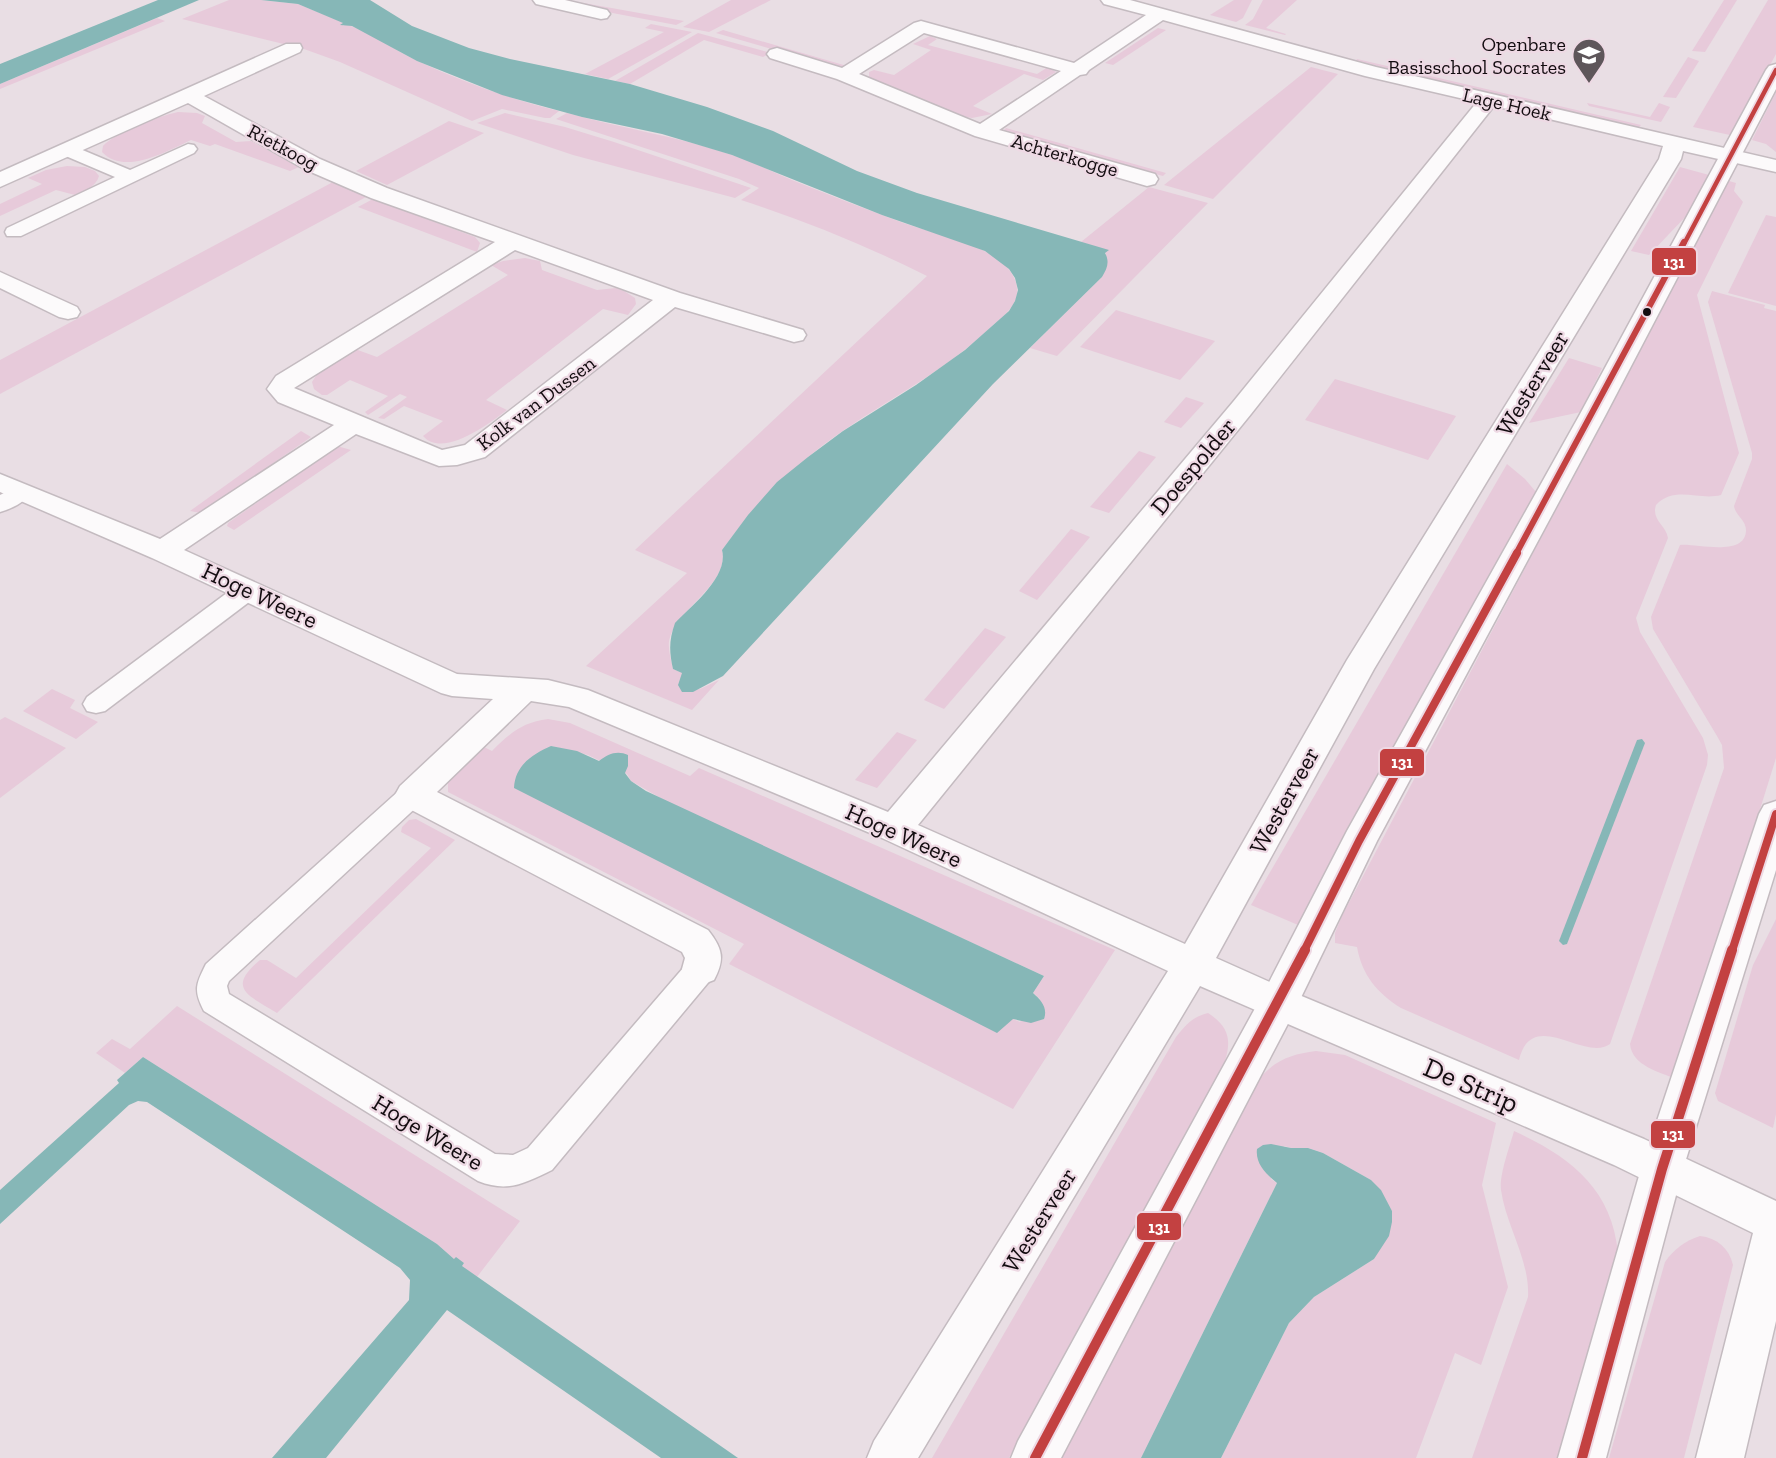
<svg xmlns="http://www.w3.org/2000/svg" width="1776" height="1458" font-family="'Zilla Slab',serif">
<rect width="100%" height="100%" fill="#e9dee4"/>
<!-- green -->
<g fill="#e7cada" fill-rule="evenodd">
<path d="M229,0h32l37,4 46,19 -1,3 3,-2c26,9 49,27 74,38 45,21 91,37 139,49l-9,7h-5l-43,-9 -30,12 -132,-59 -36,-13 -122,-30z"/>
<polygon points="731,0 771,0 709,32 683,27"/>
<polygon points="1234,0 1252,0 1243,18 1236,22 1210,15"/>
<polygon points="1263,0 1297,0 1266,28 1286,34 1285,35 1245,25 1253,19"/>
<polygon points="1724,0 1737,0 1705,52 1692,51"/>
<polygon points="1768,0 1776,0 1776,54 1734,131 1730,135 1693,127"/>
<polygon points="578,2 684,21 676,25 586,8 577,4"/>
<polygon points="157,18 165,21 0,89 0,84"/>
<polygon points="651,24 692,32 608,79 585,74 664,32 645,28"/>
<polygon points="1158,28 1166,30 1113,65 1105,63"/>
<polygon points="723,30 847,66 838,68 716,33"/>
<polygon points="698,33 771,53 763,57 704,40 630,84 615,81"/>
<polygon points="930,36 937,39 928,45 1037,74 1048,67 1056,72 1043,80 1024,74 973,106 992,114 972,118 956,115 869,77 869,72 874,70 894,75 931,50 913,44"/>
<polygon points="1688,57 1699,61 1676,98 1663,97"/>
<polygon points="1357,59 1641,125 1637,129 1386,70 1355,62"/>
<polygon points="1311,67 1338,74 1213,199 1164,185"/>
<polygon points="1776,92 1776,152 1766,144 1752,140"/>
<polygon points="1587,103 1650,117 1659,103 1670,107 1661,122 1589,106"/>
<path d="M178,112l19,1 8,3 -3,7 34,19 15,-1 48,26 -9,4 -75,-27 -5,2 -19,-6c-24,11 -66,36 -89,12l1,-6c13,-14 56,-30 75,-34z"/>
<polygon points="505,113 565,127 614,142 751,188 735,198 573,155 477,123"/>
<path d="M567,113c53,15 109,23 162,41 22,7 42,17 63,26 35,14 71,28 106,41 32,12 79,20 105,42 11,10 19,26 11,40 -6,11 -17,18 -25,26 -44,41 -96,68 -145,101 -51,35 -85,71 -122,120 8,35 -47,59 -53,91 -1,10 2,18 4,28l10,4 -5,12 22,4 19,-9 -27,30 -106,-44 101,-93 -52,-23 292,-274c-60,-30 -121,-55 -186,-76l18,-12 -20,-9 -183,-60z"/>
<polygon points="449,121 484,133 387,185 356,171"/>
<polygon points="1006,128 1166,173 1163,176 1006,133 1003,131"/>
<path d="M67,166l18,1 10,4 4,5c-3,11 -15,15 -24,19l-19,-5 -56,26v-12l42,-20 -14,-6 18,-8z"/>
<polygon points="1680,167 1709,175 1690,212 1649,255 1631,251"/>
<path d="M1729,181l7,2 -2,8 9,11 -46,93 42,158 -18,42c-22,6 -46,-10 -65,10 -5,15 10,20 12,33l-32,80 4,14 63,106 5,17 -1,10 -97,279c-25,19 -78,-38 -91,16l-118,-52c-24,-15 -39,-33 -44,-61l-22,-4v-10l7,-17z"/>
<polygon points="333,182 366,197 0,394 0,360"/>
<polygon points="1149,187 1208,203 1057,356 1030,348 1102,277 1106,254 1103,249 1081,242"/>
<polygon points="373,199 475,237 480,243 477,252 358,207"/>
<polygon points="1766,215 1776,217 1776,306 1728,293"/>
<path d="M525,258l15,3 2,9 55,20 19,-2 8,3 11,7 1,6 -8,11 -25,-6 -117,91 21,10c-17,13 -64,49 -84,26l20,-15 -39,-15 -20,13 -6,-1 29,-21 -7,-3 -32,21 -3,-3 23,-16 -38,-16 -23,15h-5l-8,-6 -2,-7 7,-11 36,-22 22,8 131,-82 -17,-10 12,-4z"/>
<path d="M1712,291l53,14 -1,3 12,3v447l-100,321c-16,-7 -44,-13 -46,-35l94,-276 -2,-23 -5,-9 -64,-107 -2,-12 29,-72c15,-2 66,13 66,-15 0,-10 -11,-15 -12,-24l18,-47v-6l-44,-151z"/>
<polygon points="1116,310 1215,341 1180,380 1080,347"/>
<polygon points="1569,358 1602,368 1581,412 1529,423"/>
<polygon points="1335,379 1456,416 1428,460 1305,420"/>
<polygon points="1186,397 1204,403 1181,428 1164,422"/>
<polygon points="301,431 311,437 201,513 190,511"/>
<polygon points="337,446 351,450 234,530 227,526 228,523"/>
<polygon points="1139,451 1156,457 1109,513 1090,507"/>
<polygon points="1507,464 1525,479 1536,492 1302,920 1298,925 1251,905"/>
<polygon points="1071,529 1090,537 1037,600 1019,591"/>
<polygon points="985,628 1006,637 944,709 924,700"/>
<polygon points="52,689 75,700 70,708 98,722 76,739 23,711"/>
<polygon points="5,717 66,748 0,798 0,720"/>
<path d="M548,719l22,4 120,53 9,-8 416,182 -102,159 -284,-145 15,-20 -296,-152v-11l34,-35 10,5c18,-18 31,-29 56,-32zM551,746l37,9 39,19 4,7 40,23 373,172 -11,17 7,6 -20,23 -7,-3z"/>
<polygon points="897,732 917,740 877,788 855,780"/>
<path d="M416,819l39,21 -178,173c-27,-17 -52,-24 -17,-53h7l29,18 135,-130 -30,-16 1,-5 7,-7z"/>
<polygon points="1776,919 1776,1114 1773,1128 1718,1101 1715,1093 1753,965"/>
<polygon points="177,1006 520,1221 477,1277 461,1266 464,1263 454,1259 437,1244 143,1057 125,1073 96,1053 112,1039 130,1049"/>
<path d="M1208,1013c25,16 23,32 14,57l-213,388h-77l244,-421c10,-12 16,-20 32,-24z"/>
<path d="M1316,1051l29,4 151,68 -14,62 26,102 -27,78 -26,-12 -39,105h-195l68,-135 25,-26 60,-38 18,-37v-11l-21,-31 -48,-27 -15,-5h-17l-7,-2 -13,33 6,4 -136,275h-82l200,-379c16,-19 33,-25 57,-28z"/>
<path d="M1514,1131c55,25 98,57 104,122l-60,205h-86l56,-161c2,-37 -22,-71 -27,-107 -2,-15 9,-44 13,-59z"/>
<path d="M1700,1236c17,2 29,12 33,29l-49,193h-75l56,-196c9,-13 20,-21 35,-26z"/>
</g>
<!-- water -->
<g fill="#86b7b7">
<polygon points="158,0 199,0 0,84 0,64"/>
<path d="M261,0h109l42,26 57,22 41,11 120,25 77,23 66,24 84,40 60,22 192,57 -4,3c5,9 2,16 -3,24l-109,107 -270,292 -30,16h-11l-4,-7 4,-12 -9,-4c-4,-18 -4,-29 2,-46 16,-17 54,-46 47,-73l26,-35 29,-33 31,-25 35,-26 73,-46 49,-35 44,-39 6,-10 3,-11 -3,-12 -6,-9 -24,-18 -103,-36 -150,-60 -70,-21 -80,-17 -80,-22 -85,-34 -65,-35 -12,-1 3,-2 -45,-19z"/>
<polygon points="1642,739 1645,743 1567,944 1563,945 1559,941 1637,740"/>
<path d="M551,746l26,5 22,10c9,-7 18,-11 29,-6v11l-3,7 6,8 15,10 398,185 -11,17c8,7 15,15 11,26l-13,4 -18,-4 -16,14 -483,-245c1,-23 19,-34 37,-42z"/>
<polygon points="143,1057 437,1244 454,1259 456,1257 464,1263 462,1266 738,1458 661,1458 447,1310 326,1458 272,1458 409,1300 410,1280 400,1268 147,1102 138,1101 129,1105 0,1224 0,1190 119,1083 117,1080"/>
<path d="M1271,1144l20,4h17l15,5 48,27 10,10 11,21v11l-3,14 -15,23 -60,38 -25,26 -68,135h-80l136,-275c-10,-8 -22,-19 -20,-34l6,-4z"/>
</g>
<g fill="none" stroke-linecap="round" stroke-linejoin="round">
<defs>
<g id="lane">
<polygon points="188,144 194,145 197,149 194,153 21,236 7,236 5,232 7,228 115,177 61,154 58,150 61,146 73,146 130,170"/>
<path d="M20,485l8,2 4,5c-7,10 -21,17 -32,20v-17z"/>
<polygon points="248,582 257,584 260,590 257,596 105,711 96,713 87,711 83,704 87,697 239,584"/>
<path d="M412,784l10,4 4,7 -4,7 -193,179 -2,5 2,8 266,160 18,1 15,-7 162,-188 11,-4 11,4 5,9 -5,9 -160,192c-27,13 -44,23 -74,11l-274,-170c-11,-21 -8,-27 2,-47l196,-176z"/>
</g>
<g id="street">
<polygon points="533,0 565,0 607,10 610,14 607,18 601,19 536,4"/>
<path d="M1101,0h29l246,67 400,93v12l-93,-21 -2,8 -307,510 -158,289 76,34 352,147 132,62v120l-32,137h-48l57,-225 -139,-68 -414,-179 -282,472h-51l7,-17 294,-470 -286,-133 -313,-131 -38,-6 -94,91 271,138c15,19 17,29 6,50l-13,5 -13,-5 -6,-11 3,-11 -3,-6 -282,-148 -5,-9 5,-9 93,-87 -41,-3 -11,-3 -289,-135 -152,-66v-18l160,65 174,-114 -56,-23 -11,-13 9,-13 219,-134 -124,-44 -67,-29 -116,-66 -188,84v-15l286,-128h14l2,4 -2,4 -96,44 116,63 67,29 293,105 123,37 3,5 -3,5 -9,2 -119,-35 -190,150 -28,8 -18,1 -83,-32 -172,116 273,124 91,6 40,10 300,122 345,-410 244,-300 -112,-26 -202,-56 -74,50 -3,4 -6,1 -81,55 156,44 3,5 -3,5 -8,2 -172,-50 -138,-57 -67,-21 -3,-4 3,-4 7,-2 65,20 72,-45 7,-2 153,42 72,-48 -42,-11zM924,33l137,38 -81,53 -121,-50zM1494,106l169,40 -4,13 -312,501 -162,284 -267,-119 333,-411zM515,250l138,50 -188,145 -23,5 -148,-62z"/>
<polygon points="0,272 77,307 80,312 77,317 68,319 59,317 0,288"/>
</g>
<g id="secondary">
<polygon points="1776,64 1776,89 1605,416 1377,841 1292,1016 1061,1458 1011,1458 1018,1441 1264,992 1347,831 1579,416 1766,70 1769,66"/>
<polygon points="1776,801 1776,870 1683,1169 1606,1458 1558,1458 1641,1169 1759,814 1764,805"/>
</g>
</defs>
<!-- lane casing -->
<use href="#lane" stroke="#c4bbc0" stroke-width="3"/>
<!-- street casing -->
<use href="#street" stroke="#c4bbc0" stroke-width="3"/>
<!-- secondary casing -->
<use href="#secondary" stroke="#c4bbc0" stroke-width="3"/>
<!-- lane -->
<use href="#lane" fill="#fcfafb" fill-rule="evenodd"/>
<!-- street -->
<use href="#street" fill="#fcfafb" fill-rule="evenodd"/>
<!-- secondary -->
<use href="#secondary" fill="#fcfafb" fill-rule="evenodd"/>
<defs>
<polyline id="bus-1-far3" points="1684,244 1776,70"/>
<polyline id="bus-1-far2" points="1516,554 1684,242"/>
<g id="bus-1-far1">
<polyline points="1304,951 1359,841 1517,553"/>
<polyline points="1732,951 1776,814"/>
</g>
<g id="bus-1">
<polyline points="1035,1458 1305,950"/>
<polyline points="1582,1458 1662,1169 1732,950"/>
</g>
</defs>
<!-- bus-1-far3 casing -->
<use href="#bus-1-far3" stroke="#eed9e4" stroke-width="8"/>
<!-- bus-1-far2 casing -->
<use href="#bus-1-far2" stroke="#eed9e4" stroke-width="10"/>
<!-- bus-1-far1 casing -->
<use href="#bus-1-far1" stroke="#eed9e4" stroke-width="12"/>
<!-- bus-1 casing -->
<use href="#bus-1" stroke="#eed9e4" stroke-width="14"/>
<!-- bus-1-far3 -->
<use href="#bus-1-far3" stroke="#c34141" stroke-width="4.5"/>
<!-- bus-1-far2 -->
<use href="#bus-1-far2" stroke="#c34141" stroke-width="6"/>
<!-- bus-1-far1 -->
<use href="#bus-1-far1" stroke="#c34141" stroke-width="8"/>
<!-- bus-1 -->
<use href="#bus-1" stroke="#c34141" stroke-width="10"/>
</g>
<!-- icons -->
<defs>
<symbol id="school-pin" viewBox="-11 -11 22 30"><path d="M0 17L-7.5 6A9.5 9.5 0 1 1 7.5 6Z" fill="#5e565a" stroke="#eed9e4"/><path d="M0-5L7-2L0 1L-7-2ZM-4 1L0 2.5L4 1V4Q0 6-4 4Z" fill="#fff"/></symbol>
</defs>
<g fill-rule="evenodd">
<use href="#school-pin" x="1570" y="36" width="38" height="52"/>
</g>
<!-- markers -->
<circle fill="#130c10" stroke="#eed9e4" stroke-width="2" cx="1647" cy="312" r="5"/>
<g text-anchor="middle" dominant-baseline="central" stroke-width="4.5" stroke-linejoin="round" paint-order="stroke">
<!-- far-poi labels -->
<g font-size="20" fill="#130c10" stroke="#eed9e4" text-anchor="end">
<text x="1566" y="44">Openbare<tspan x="1566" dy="23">Basisschool Socrates</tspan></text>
</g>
<!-- far-street labels -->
<g font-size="20" fill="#130c10" stroke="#eed9e4">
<text transform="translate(1507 104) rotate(13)">Lage Hoek</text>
<text transform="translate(283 147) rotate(28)">Rietkoog</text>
<text transform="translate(1065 155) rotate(16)">Achterkogge</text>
<text transform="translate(536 403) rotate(-37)">Kolk van Dussen</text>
</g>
<!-- street labels -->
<g font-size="24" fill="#130c10" stroke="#eed9e4">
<text transform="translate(1532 383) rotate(-59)">Westerveer</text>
<text transform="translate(1193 466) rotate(-50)">Doespolder</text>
<text transform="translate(260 595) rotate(25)">Hoge Weere</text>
<text transform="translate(1284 800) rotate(-61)">Westerveer</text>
<text transform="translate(904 835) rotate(24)">Hoge Weere</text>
<text transform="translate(428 1132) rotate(31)">Hoge Weere</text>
<text transform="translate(1039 1220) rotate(-58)">Westerveer</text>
</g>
<!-- near-street labels -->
<g font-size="28" fill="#130c10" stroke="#eed9e4">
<text transform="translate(1471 1085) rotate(23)">De Strip</text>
</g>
</g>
<g stroke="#eed9e4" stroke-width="2">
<rect x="1651" y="247" width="46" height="29" rx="6" fill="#c34141"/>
<rect x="1379" y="748" width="46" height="29" rx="6" fill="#c34141"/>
<rect x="1650" y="1120" width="46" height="29" rx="6" fill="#c34141"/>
<rect x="1136" y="1212" width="46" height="29" rx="6" fill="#c34141"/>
</g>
<g font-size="16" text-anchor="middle" font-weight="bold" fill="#fff">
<text x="1674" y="268">131</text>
<text x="1402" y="768">131</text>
<text x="1673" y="1140">131</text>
<text x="1159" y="1233">131</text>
</g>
</svg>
